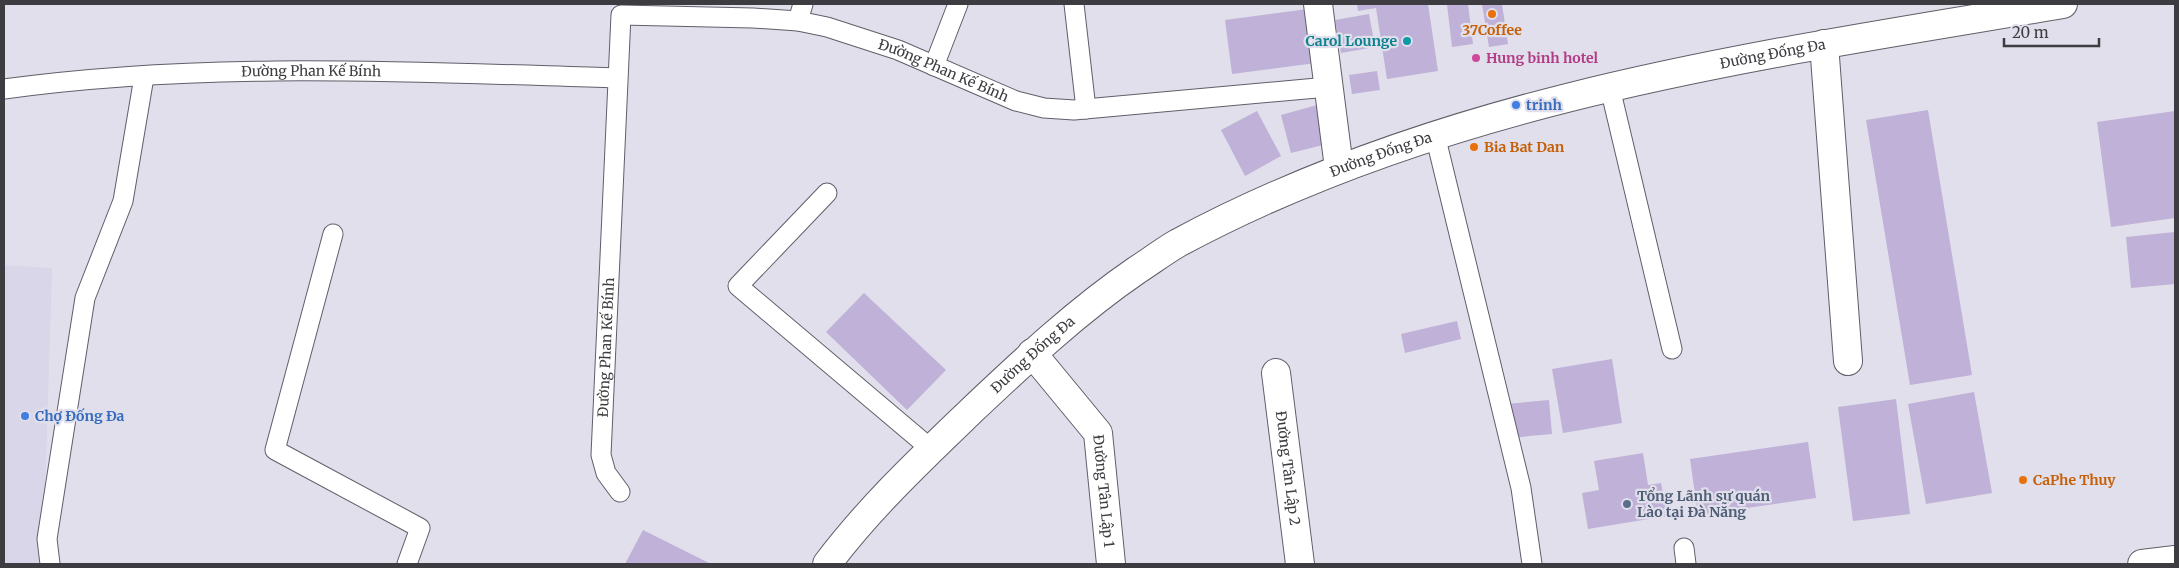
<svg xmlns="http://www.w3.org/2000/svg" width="2179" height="568" font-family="Merriweather,serif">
<rect width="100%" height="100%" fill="#e1dfeb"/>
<!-- built -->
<polygon fill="#d9d6ea" points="4,265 52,268 43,564 4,564"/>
<!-- building -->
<g fill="#bfb1d8">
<polygon points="1357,4 1428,4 1438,71 1387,79 1376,8 1358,11"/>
<polygon points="1447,4 1468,4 1473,44 1452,47"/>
<polygon points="1482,4 1502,4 1508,44 1489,47"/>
<polygon points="1308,9 1316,63 1232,74 1225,20"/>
<polygon points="1369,14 1375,47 1341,53 1335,20"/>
<polygon points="1377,71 1380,90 1352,94 1349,75"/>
<polygon points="1317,105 1327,144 1291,153 1281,115"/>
<polygon points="1928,110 1972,375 1910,385 1866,120"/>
<polygon points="1257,111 1281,156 1245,176 1221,130"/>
<polygon points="2175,111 2175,218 2111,227 2097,122"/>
<polygon points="2175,232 2175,284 2131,288 2126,237"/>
<polygon points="864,293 946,370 907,410 826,332"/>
<polygon points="1457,321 1461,339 1405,353 1401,334"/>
<polygon points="1612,359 1622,423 1563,433 1552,369"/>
<polygon points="1974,392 1992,493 1926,504 1908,404"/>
<polygon points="1896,399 1910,514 1853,521 1838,407"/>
<polygon points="1549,400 1552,434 1509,438 1506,404"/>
<polygon points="1808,442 1816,498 1698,515 1690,459"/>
<polygon points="1643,453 1648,485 1661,483 1667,516 1588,529 1582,493 1599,490 1594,461"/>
<polygon points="643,530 711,564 625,564"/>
</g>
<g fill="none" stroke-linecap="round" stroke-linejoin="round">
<defs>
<g id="service">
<polyline points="1074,4 1086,109"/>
<polyline points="798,21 803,4"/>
<polyline points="934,66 958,4"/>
<polyline points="1610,88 1672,349"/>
<path id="s1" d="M4,89c203,-28 409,-17 613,-11"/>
<polyline points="1435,135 1521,488 1532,564"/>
<polyline points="827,193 738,286 931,449"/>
<polyline points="333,234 275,450 420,528 407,564"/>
<path id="s2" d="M620,492l-14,-19 -5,-18 20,-440 132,3 45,3 29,6 71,23 118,51 28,7 30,2 254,-23"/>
<polyline points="1684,548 1686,564"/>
<polyline points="50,564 47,539 85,298 123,201 144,77"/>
</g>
<g id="minor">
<polyline points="1318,4 1339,168"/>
<polyline points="1824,44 1848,361"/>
<path id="s3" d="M1032,353l66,80 13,131"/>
<path id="s4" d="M1276,373l24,191"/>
<polyline points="2142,564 2175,560"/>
</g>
<g id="secondary">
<path id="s5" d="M827,564c42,-56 94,-105 144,-153 53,-50 106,-100 166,-141 14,-9 27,-19 41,-27 273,-147 584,-188 885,-239"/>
</g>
</defs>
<!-- service casing -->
<use href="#service" stroke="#605e69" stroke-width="21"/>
<!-- minor casing -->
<use href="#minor" stroke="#605e69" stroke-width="30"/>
<!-- secondary casing -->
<use href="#secondary" stroke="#605e69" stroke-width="30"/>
<!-- service -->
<use href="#service" stroke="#fff" stroke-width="19"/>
<!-- minor -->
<use href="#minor" stroke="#fff" stroke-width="28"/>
<!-- secondary -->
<use href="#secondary" stroke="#fff" stroke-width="28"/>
</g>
<!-- markers -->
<g fill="#e8710a" stroke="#e1dfeb" stroke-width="2">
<circle cx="1492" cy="14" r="5"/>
<circle cx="1474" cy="147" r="5"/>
<circle cx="2023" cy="480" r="5"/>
</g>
<circle fill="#0f9aa8" stroke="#e1dfeb" stroke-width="2" cx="1407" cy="41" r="5"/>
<circle fill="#d1479c" stroke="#e1dfeb" stroke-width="2" cx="1476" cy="58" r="5"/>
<g fill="#3f7fe0" stroke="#e1dfeb" stroke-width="2">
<circle cx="1516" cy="105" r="5"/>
<circle cx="25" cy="416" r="5"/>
</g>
<circle fill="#5c6f8a" stroke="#e1dfeb" stroke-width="2" cx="1627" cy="504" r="5"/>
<g text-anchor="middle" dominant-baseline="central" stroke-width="4.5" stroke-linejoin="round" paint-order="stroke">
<!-- food labels -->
<g font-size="14" font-weight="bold" fill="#c56008" stroke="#e1dfeb" text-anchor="start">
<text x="1492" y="30" text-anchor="middle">37Coffee</text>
<text x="1484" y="147">Bia Bat Dan</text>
<text x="2033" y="480">CaPhe Thuy</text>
</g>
<!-- culture labels -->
<g font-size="14" font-weight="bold" fill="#0d838f" stroke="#e1dfeb" text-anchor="end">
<text x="1397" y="41">Carol Lounge</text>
</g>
<!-- street labels -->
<g font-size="14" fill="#3d3c41" stroke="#e1dfeb">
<text stroke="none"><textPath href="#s5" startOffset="1104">Đường Đống Đa</textPath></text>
<text stroke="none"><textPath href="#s2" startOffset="814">Đường Phan Kế Bính</textPath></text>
<text stroke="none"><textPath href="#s1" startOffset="308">Đường Phan Kế Bính</textPath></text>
<text stroke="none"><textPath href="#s5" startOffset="699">Đường Đống Đa</textPath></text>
<text stroke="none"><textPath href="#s2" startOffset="150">Đường Phan Kế Bính</textPath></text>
<text stroke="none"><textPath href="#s5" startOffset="294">Đường Đống Đa</textPath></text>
<text stroke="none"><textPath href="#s4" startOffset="96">Đường Tân Lập 2</textPath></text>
<text stroke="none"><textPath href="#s3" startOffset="162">Đường Tân Lập 1</textPath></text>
</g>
<!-- hotel labels -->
<g font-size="14" font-weight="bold" fill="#b23c85" stroke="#e1dfeb" text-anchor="start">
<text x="1486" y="58">Hung binh hotel</text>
</g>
<!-- shop labels -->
<g font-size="14" font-weight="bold" fill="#366cbe" stroke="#e1dfeb" text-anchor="start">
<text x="1526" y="105">trinh</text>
<text x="35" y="416">Chợ Đống Đa</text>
</g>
<!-- service labels -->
<g font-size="14" font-weight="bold" fill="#4e5e75" stroke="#e1dfeb" text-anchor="start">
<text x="1637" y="496">Tổng Lãnh sự quán<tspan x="1637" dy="16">Lào tại Đà Nẵng</tspan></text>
</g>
</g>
<!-- border -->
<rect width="2179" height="568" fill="none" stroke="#3d3c41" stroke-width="10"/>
<!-- scale -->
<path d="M2004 38v8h95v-8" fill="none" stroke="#3d3c41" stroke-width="2.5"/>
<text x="2012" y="38" font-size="15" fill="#3d3c41" stroke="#e1dfeb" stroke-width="4" paint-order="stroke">20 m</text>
</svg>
